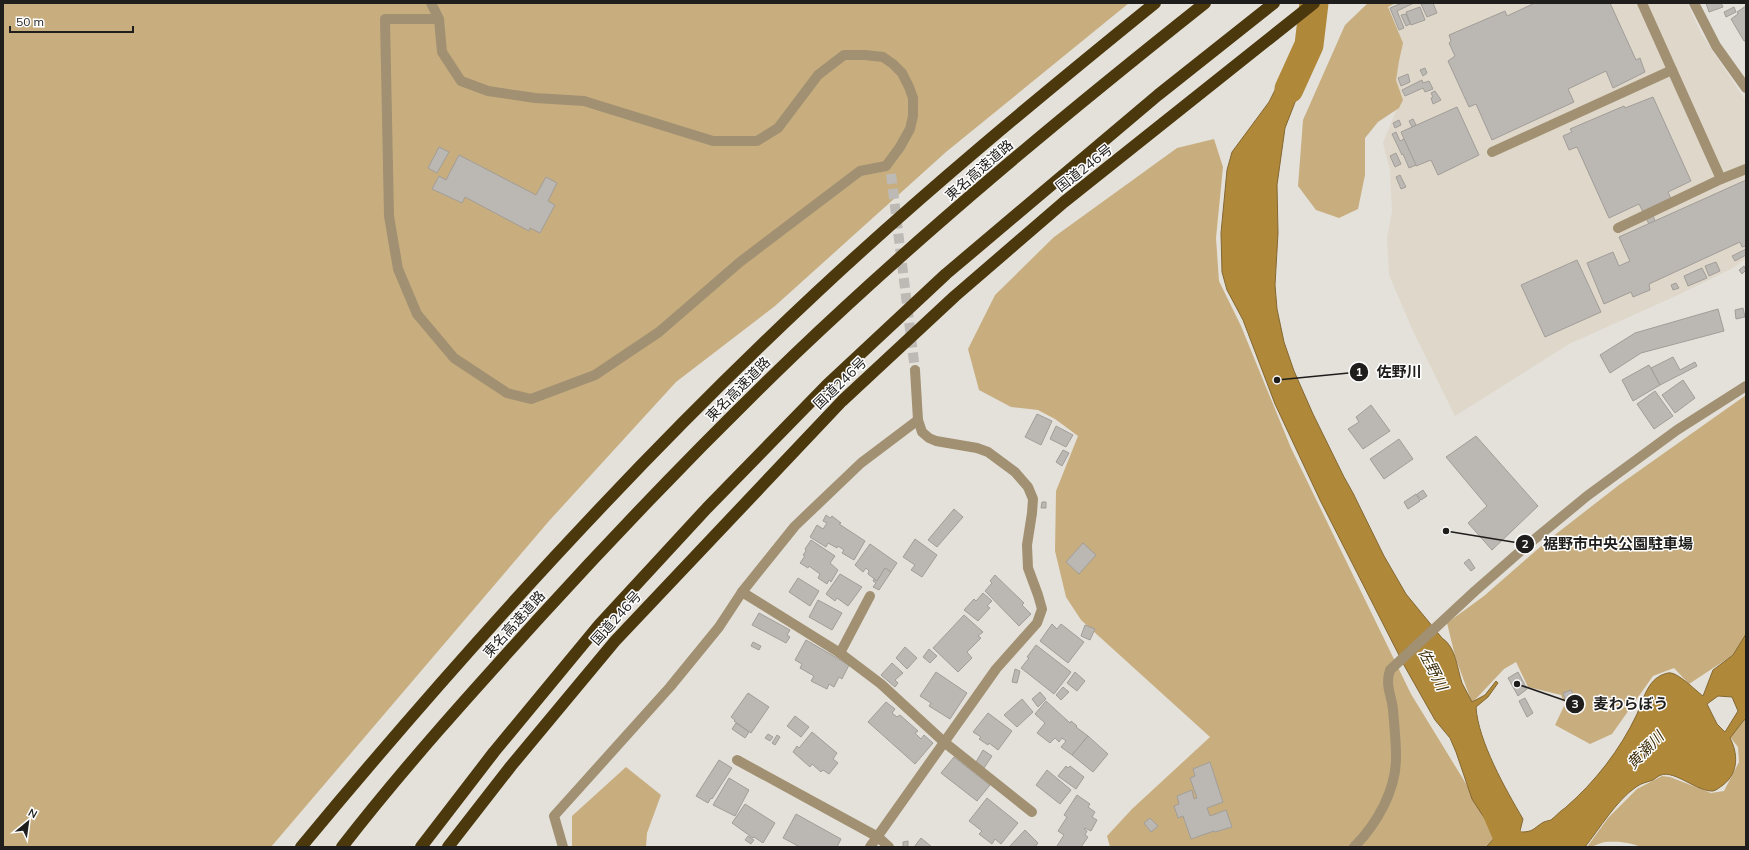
<svg xmlns="http://www.w3.org/2000/svg" width="1749" height="850" font-family="Mulish,'Noto Sans JP',sans-serif">
<rect width="100%" height="100%" fill="#e4e1db"/>
<!-- built -->
<polygon fill="#ded7ca" points="1399,3 1687,3 1702,35 1746,101 1746,259 1733,268 1678,295 1569,344 1455,416 1413,331 1389,275 1387,238 1392,212 1390,170 1383,143 1397,108 1386,43 1389,8"/>
<!-- green -->
<g fill="#c8ae7f">
<polygon points="3,3 1129,3 946,152 775,306 676,382 549,521 271,847 3,847"/>
<polygon points="1368,3 1396,3 1388,7 1403,43 1399,61 1396,80 1403,100 1399,108 1378,122 1365,138 1365,175 1358,209 1339,218 1316,210 1298,186 1303,120 1345,25"/>
<polygon points="1214,139 1223,167 1216,238 1219,281 1241,326 1291,448 1411,694 1468,787 1495,838 1485,847 1110,847 1107,836 1132,809 1210,737 1081,620 1066,597 1055,551 1056,491 1078,436 1055,419 1038,410 1011,407 979,390 968,349 995,295 1054,237 1177,148"/>
<polygon points="1746,395 1746,634 1733,655 1689,684 1674,668 1653,676 1612,734 1590,744 1555,725 1565,704 1561,695 1528,687 1516,662 1504,669 1472,703 1455,656 1447,623 1484,596 1547,541 1619,485"/>
<path d="M1746,719v128h-105c-11,-5 -24,-6 -36,-5 -6,1 -11,5 -18,5l21,-29 29,-29 25,-13 8,1 41,16 13,-2 15,-29 -1,-15 -8,-10 14,-17z"/>
<polygon points="626,767 661,795 647,833 646,847 572,847 572,816"/>
</g>
<!-- water -->
<path fill="#af883a" stroke="#846831" fill-rule="evenodd" d="M1299,51l14,5 -28,72 -8,57 1,48 -3,52 2,24 7,33 10,29 19,43 31,63 9,16 31,63 22,38 36,44c14,9 15,30 20,45 3,6 7,13 10,19l13,-7 11,-14 2,2 -10,14 -12,10c2,34 30,83 47,112l-3,12 1,1c12,0 12,-3 21,-9 3,-2 6,-2 9,-3 5,-4 9,-9 14,-12 30,-26 55,-58 72,-94 7,-16 11,-37 31,-41 9,-2 28,18 35,23l10,-26 20,-15 13,-21v85l-2,1 -14,18c8,15 9,35 -7,47 -3,2 -6,5 -10,6 -16,1 -38,-21 -52,-16 -3,1 -5,3 -8,5 -5,2 -12,3 -17,7 -20,14 -36,41 -51,60h-99l14,-15 6,-13 -2,-3 -11,-3 -8,6 -13,-20 -16,-47 -6,-14 -15,-18 -30,-53 -85,-167 -45,-96 -32,-84 -16,-30 -5,-18 -1,-39 6,-63 5,-18 37,-50 12,-24 7,-6zM1718,696l14,1 6,14 -13,21 -8,-8 -10,-20z"/>
<g fill="none" stroke-linecap="round" stroke-linejoin="round">
<!-- river -->
<g stroke="#af883a" stroke-width="29">
<polyline points="1289,89 1309,45 1314,3"/>
<polyline points="1482,777 1512,847"/>
</g>
</g>
<!-- building -->
<g fill="#bbb7b2" stroke="#a19d98">
<polygon points="1402,3 1414,3 1397,11 1404,28 1399,30 1390,8"/>
<polygon points="1433,3 1437,13 1427,17 1421,4"/>
<polygon points="1535,3 1610,3 1636,60 1640,58 1645,72 1613,88 1606,71 1568,89 1574,102 1492,140 1476,104 1469,107 1448,61 1455,56 1449,43 1451,41 1449,35 1505,11 1507,16"/>
<polygon points="1706,3 1721,3 1723,7 1709,12"/>
<polygon points="1746,6 1746,41 1744,41 1731,19 1738,14 1737,12"/>
<polygon points="1420,7 1425,20 1411,25 1406,12"/>
<polygon points="1734,7 1736,12 1726,17 1724,12"/>
<polygon points="1406,14 1410,24 1406,26 1401,15"/>
<polygon points="1425,68 1427,73 1423,76 1420,70"/>
<polygon points="1408,74 1410,82 1401,86 1398,78"/>
<polygon points="1422,80 1423,83 1429,81 1433,89 1425,92 1423,88 1405,96 1402,90"/>
<polygon points="1435,91 1441,100 1433,104 1431,98 1433,97 1431,93"/>
<polygon points="1653,97 1691,181 1668,192 1673,203 1652,213 1655,221 1649,224 1639,204 1609,218 1577,147 1569,150 1563,136 1572,132 1570,129 1624,106 1625,108"/>
<polygon points="1457,107 1479,155 1438,175 1431,160 1416,166 1401,132"/>
<polygon points="1413,119 1416,125 1412,127 1409,121"/>
<polygon points="1399,120 1401,125 1395,128 1393,123"/>
<polygon points="1396,132 1400,141 1404,139 1416,165 1409,168 1403,154 1402,155 1392,134"/>
<polygon points="439,147 449,152 437,173 428,168"/>
<polygon points="1396,153 1401,164 1395,167 1390,156"/>
<polygon points="459,155 536,195 546,177 557,183 548,201 555,205 540,233 530,228 529,231 465,197 462,203 432,189 439,176 446,180"/>
<polygon points="1400,175 1406,187 1401,189 1396,177"/>
<polygon points="1746,180 1746,246 1742,247 1740,242 1649,284 1650,290 1633,297 1631,292 1604,304 1587,263 1613,252 1619,266 1630,261 1619,237"/>
<polygon points="1746,249 1746,255 1735,261 1732,256"/>
<polygon points="1577,260 1601,312 1545,337 1521,285"/>
<polygon points="1716,262 1720,271 1709,276 1705,266"/>
<polygon points="1744,266 1746,270 1742,274 1739,270"/>
<polygon points="1702,268 1707,278 1688,286 1684,276"/>
<polygon points="1676,283 1679,288 1673,290 1671,285"/>
<polygon points="1743,308 1745,317 1736,319 1735,310"/>
<polygon points="1718,309 1724,331 1641,353 1610,373 1600,355 1635,333"/>
<polygon points="1673,357 1680,370 1695,362 1697,366 1660,385 1651,368"/>
<polygon points="1649,365 1660,385 1633,401 1622,380"/>
<polygon points="1683,380 1695,398 1675,413 1662,395"/>
<polygon points="1655,391 1673,416 1654,429 1637,404"/>
<polygon points="1371,405 1390,431 1363,449 1348,429 1359,422 1356,417"/>
<polygon points="1037,414 1052,421 1041,445 1025,437"/>
<polygon points="1056,426 1073,435 1066,447 1050,439"/>
<polygon points="1476,436 1538,506 1492,550 1468,523 1487,506 1446,457"/>
<polygon points="1399,439 1413,459 1384,479 1370,459"/>
<polygon points="1063,450 1069,453 1062,466 1056,462"/>
<polygon points="1423,490 1427,496 1421,500 1417,494"/>
<polygon points="1416,494 1420,501 1408,509 1404,502"/>
<polygon points="1042,502 1046,502 1046,508 1041,508"/>
<polygon points="954,509 963,517 937,547 928,540"/>
<polygon points="826,515 830,518 832,516 841,523 839,524 865,541 854,560 842,553 844,550 838,546 837,548 828,543 826,547 810,537 817,525 823,529 827,523 823,521"/>
<polygon points="915,539 937,555 922,577 911,570 915,565 903,557"/>
<polygon points="811,540 835,556 830,563 838,570 831,582 829,580 827,584 818,578 820,574 809,566 808,568 800,563 805,556 803,555 806,551 805,549"/>
<polygon points="1083,543 1096,555 1079,574 1066,562"/>
<polygon points="870,544 897,563 891,572 885,568 877,581 868,574 869,571 866,568 863,572 855,565"/>
<polygon points="1469,559 1475,568 1471,571 1464,563"/>
<polygon points="885,568 891,572 879,590 873,587 876,583 873,581 874,579 877,581"/>
<polygon points="840,574 862,587 848,606 837,598 835,601 826,594"/>
<polygon points="995,575 1024,603 1022,605 1031,614 1019,626 985,591 992,583 990,581"/>
<polygon points="798,578 819,591 810,606 789,592"/>
<polygon points="983,593 992,601 987,606 990,608 978,621 964,610 974,599 976,601"/>
<polygon points="818,600 842,613 832,630 809,617"/>
<polygon points="759,613 790,630 787,635 790,637 786,643 752,625"/>
<polygon points="964,615 983,632 978,636 981,638 967,652 972,658 958,672 933,648"/>
<polygon points="1052,624 1057,629 1061,624 1084,642 1068,663 1040,641"/>
<polygon points="1085,625 1095,629 1090,640 1081,636"/>
<polygon points="806,640 849,665 842,679 839,677 834,687 829,684 827,689 811,681 814,676 800,668 802,664 795,660"/>
<polygon points="753,642 761,646 759,650 751,646"/>
<polygon points="1036,645 1071,672 1054,694 1021,668 1029,658 1027,657"/>
<polygon points="905,647 917,658 907,669 896,658"/>
<polygon points="929,649 937,656 930,663 923,657"/>
<polygon points="892,663 903,673 895,680 898,683 895,687 881,675"/>
<polygon points="1015,669 1020,671 1017,683 1012,682"/>
<polygon points="936,672 967,693 950,719 929,706 931,703 920,696"/>
<polygon points="1075,672 1085,681 1077,691 1067,683"/>
<polygon points="1518,672 1527,689 1518,696 1508,678"/>
<polygon points="1063,687 1069,692 1061,700 1056,695"/>
<polygon points="1571,690 1575,698 1566,702 1563,693"/>
<polygon points="1040,692 1046,699 1038,707 1032,699"/>
<polygon points="748,693 769,707 751,733 734,721 735,720 731,717"/>
<polygon points="1525,698 1533,713 1527,717 1519,701"/>
<polygon points="1022,699 1033,712 1017,727 1004,715"/>
<polygon points="1046,701 1070,723 1071,721 1077,726 1076,727 1088,736 1072,755 1061,747 1066,741 1062,738 1059,742 1055,738 1050,743 1037,733 1045,723 1035,714"/>
<polygon points="886,702 895,709 892,713 897,717 900,715 918,731 915,733 921,739 924,735 933,743 915,764 868,722"/>
<polygon points="988,713 1012,731 998,750 989,743 988,745 979,739 981,737 973,732"/>
<polygon points="795,716 809,727 801,737 787,726"/>
<polygon points="736,723 749,732 745,738 732,729"/>
<polygon points="812,732 837,753 833,759 838,763 829,774 823,770 821,772 812,764 810,767 793,752 797,746 799,748"/>
<polygon points="768,734 773,737 770,741 765,738"/>
<polygon points="777,735 780,737 775,745 772,743"/>
<polygon points="1088,736 1108,754 1093,772 1072,755"/>
<polygon points="983,750 992,756 984,768 976,762"/>
<polygon points="954,757 990,785 977,801 941,773"/>
<polygon points="719,760 732,768 712,799 711,798 708,803 696,796"/>
<polygon points="1210,762 1223,802 1207,808 1210,816 1226,810 1232,827 1215,832 1214,831 1191,839 1183,816 1178,818 1174,806 1179,804 1177,796 1192,790 1194,799 1197,798 1190,778 1195,776 1193,769"/>
<polygon points="1066,766 1068,768 1070,766 1084,777 1076,789 1058,776"/>
<polygon points="1047,770 1071,790 1060,804 1036,785"/>
<polygon points="729,778 749,790 735,816 713,805"/>
<polygon points="1077,795 1090,804 1088,807 1095,812 1092,817 1097,820 1091,831 1085,828 1084,829 1087,831 1085,835 1088,837 1081,847 1058,847 1057,846 1064,835 1058,831 1067,817 1064,815"/>
<polygon points="987,798 1018,823 1001,844 995,839 992,844 979,834 982,831 969,821"/>
<polygon points="745,804 775,823 763,843 754,837 753,838 732,823"/>
<polygon points="796,814 841,839 837,847 800,847 783,838"/>
<polygon points="1150,818 1158,826 1151,832 1144,823"/>
<polygon points="1025,830 1038,843 1035,847 1009,847"/>
<polygon points="748,836 754,840 751,844 745,840"/>
<polygon points="921,838 932,847 914,847"/>
<polygon points="908,841 908,847 903,847 903,842"/>
</g>
<g fill="none" stroke-linecap="round" stroke-linejoin="round">
<!-- minor-tunnel -->
<polyline stroke="#bdbab5" stroke-width="10" stroke-dasharray="10 5" stroke-linecap="butt" points="891,174 915,370"/>
<!-- minor -->
<g stroke="#a19071" stroke-width="10">
<polyline points="431,3 439,19 442,52 461,81 488,91 535,98 584,101 713,141 757,141 778,128 818,75 844,55 865,55 883,57 893,64 902,73 909,87 913,98 913,116 910,129 900,147 886,166 860,171 740,262 659,332 595,375 531,399 507,393 454,358 417,314 398,269 389,216 385,19 439,19"/>
<polyline points="1642,3 1721,179"/>
<polyline points="1694,3 1716,46 1746,88"/>
<polyline points="1492,152 1672,70"/>
<polyline points="1618,228 1721,179 1746,169"/>
<polyline points="742,592 840,653 881,684 944,742 1032,812"/>
<polyline points="840,653 870,596"/>
<polyline points="737,760 878,837 889,847"/>
<polyline points="563,847 554,816 670,687 719,627 742,592 795,526 861,463 918,420"/>
<polyline points="870,847 996,669 1037,623 1042,609 1038,595 1028,568 1027,545 1032,513 1033,499 1028,487 1015,472 988,452 977,448 936,441 929,438 922,432 918,420 915,370"/>
<path d="M1354,847c23,-23 43,-58 42,-92 0,-15 -2,-31 -3,-46 -2,-15 -8,-24 -3,-39l85,-79 49,-43 63,-52 90,-66 69,-44"/>
</g>
<!-- highway -->
<g stroke="#4c380d" stroke-width="12">
<path d="M301,847c161,-194 330,-381 514,-553 109,-102 224,-197 340,-291"/>
<path d="M342,847c62,-80 130,-155 198,-230 82,-90 167,-178 254,-262 131,-125 270,-240 411,-352"/>
<polyline points="421,847 494,752 599,625 707,508 827,385 946,274 1158,95 1274,3"/>
<polyline points="448,847 511,766 615,641 842,401 955,296 1064,202 1314,3"/>
</g>
</g>
<g text-anchor="middle" dominant-baseline="central" stroke-width="3" stroke-linejoin="round" paint-order="stroke">
<!-- street labels -->
<g font-size="14" fill="#1f1e1c" stroke="#fff">
<text transform="translate(1084 168) rotate(-38)">国道246号</text>
<text transform="translate(979 170) rotate(-41)">東名高速道路</text>
<text transform="translate(840 383) rotate(-44)">国道246号</text>
<text transform="translate(738 389) rotate(-45)">東名高速道路</text>
<text transform="translate(616 618) rotate(-48)">国道246号</text>
<text transform="translate(514 624) rotate(-48)">東名高速道路</text>
</g>
<!-- water labels -->
<g font-size="15" font-style="italic" fill="#3e2e0b" stroke="#fff">
<text transform="translate(1433 669) rotate(63)">佐野川</text>
<text transform="translate(1645 750) rotate(-46)">黄瀬川</text>
</g>
</g>
<!-- callouts -->
<path fill="none" stroke="#1f1e1c" stroke-width="1.5" d="M1277 380L1359 372M1446 531L1525 544M1517 684L1575 704"/>
<g fill="#1f1e1c" stroke="#fff" stroke-width="1.5">
<circle cx="1277" cy="380" r="4"/>
<circle cx="1446" cy="531" r="4"/>
<circle cx="1517" cy="684" r="4"/>
<circle cx="1359" cy="372" r="10"/>
<circle cx="1525" cy="544" r="10"/>
<circle cx="1575" cy="704" r="10"/>
</g>
<g font-size="12" text-anchor="middle" font-weight="bold" fill="#fff">
<text x="1359" y="376">1</text>
<text x="1525" y="548">2</text>
<text x="1575" y="708">3</text>
</g>
<g font-size="15" text-anchor="middle" font-weight="bold" fill="#1f1e1c" stroke="#fff" stroke-width="3" stroke-linejoin="round" paint-order="stroke">
<text x="1399" y="377">佐野川</text>
<text x="1618" y="549">裾野市中央公園駐車場</text>
<text x="1631" y="709">麦わらぼう</text>
</g>
<!-- border -->
<rect width="1749" height="850" fill="none" stroke="#1f1e1c" stroke-width="8"/>
<!-- north arrow -->
<g transform="translate(28 822) rotate(29)" stroke="#ffffff" stroke-width="3" paint-order="stroke">
<path d="M0-3L7 15L0 10L-7 15Z" fill="#1f1e1c"/>
<text y="-6" font-size="11" font-weight="bold" text-anchor="middle" fill="#1f1e1c">N</text>
</g>
<!-- scale -->
<path d="M10 26v6h123v-6" fill="none" stroke="#1f1e1c" stroke-width="2"/>
<text x="16" y="26" font-size="12" fill="#1f1e1c" stroke="#ffffff" stroke-width="3" paint-order="stroke">50 m</text>
</svg>
